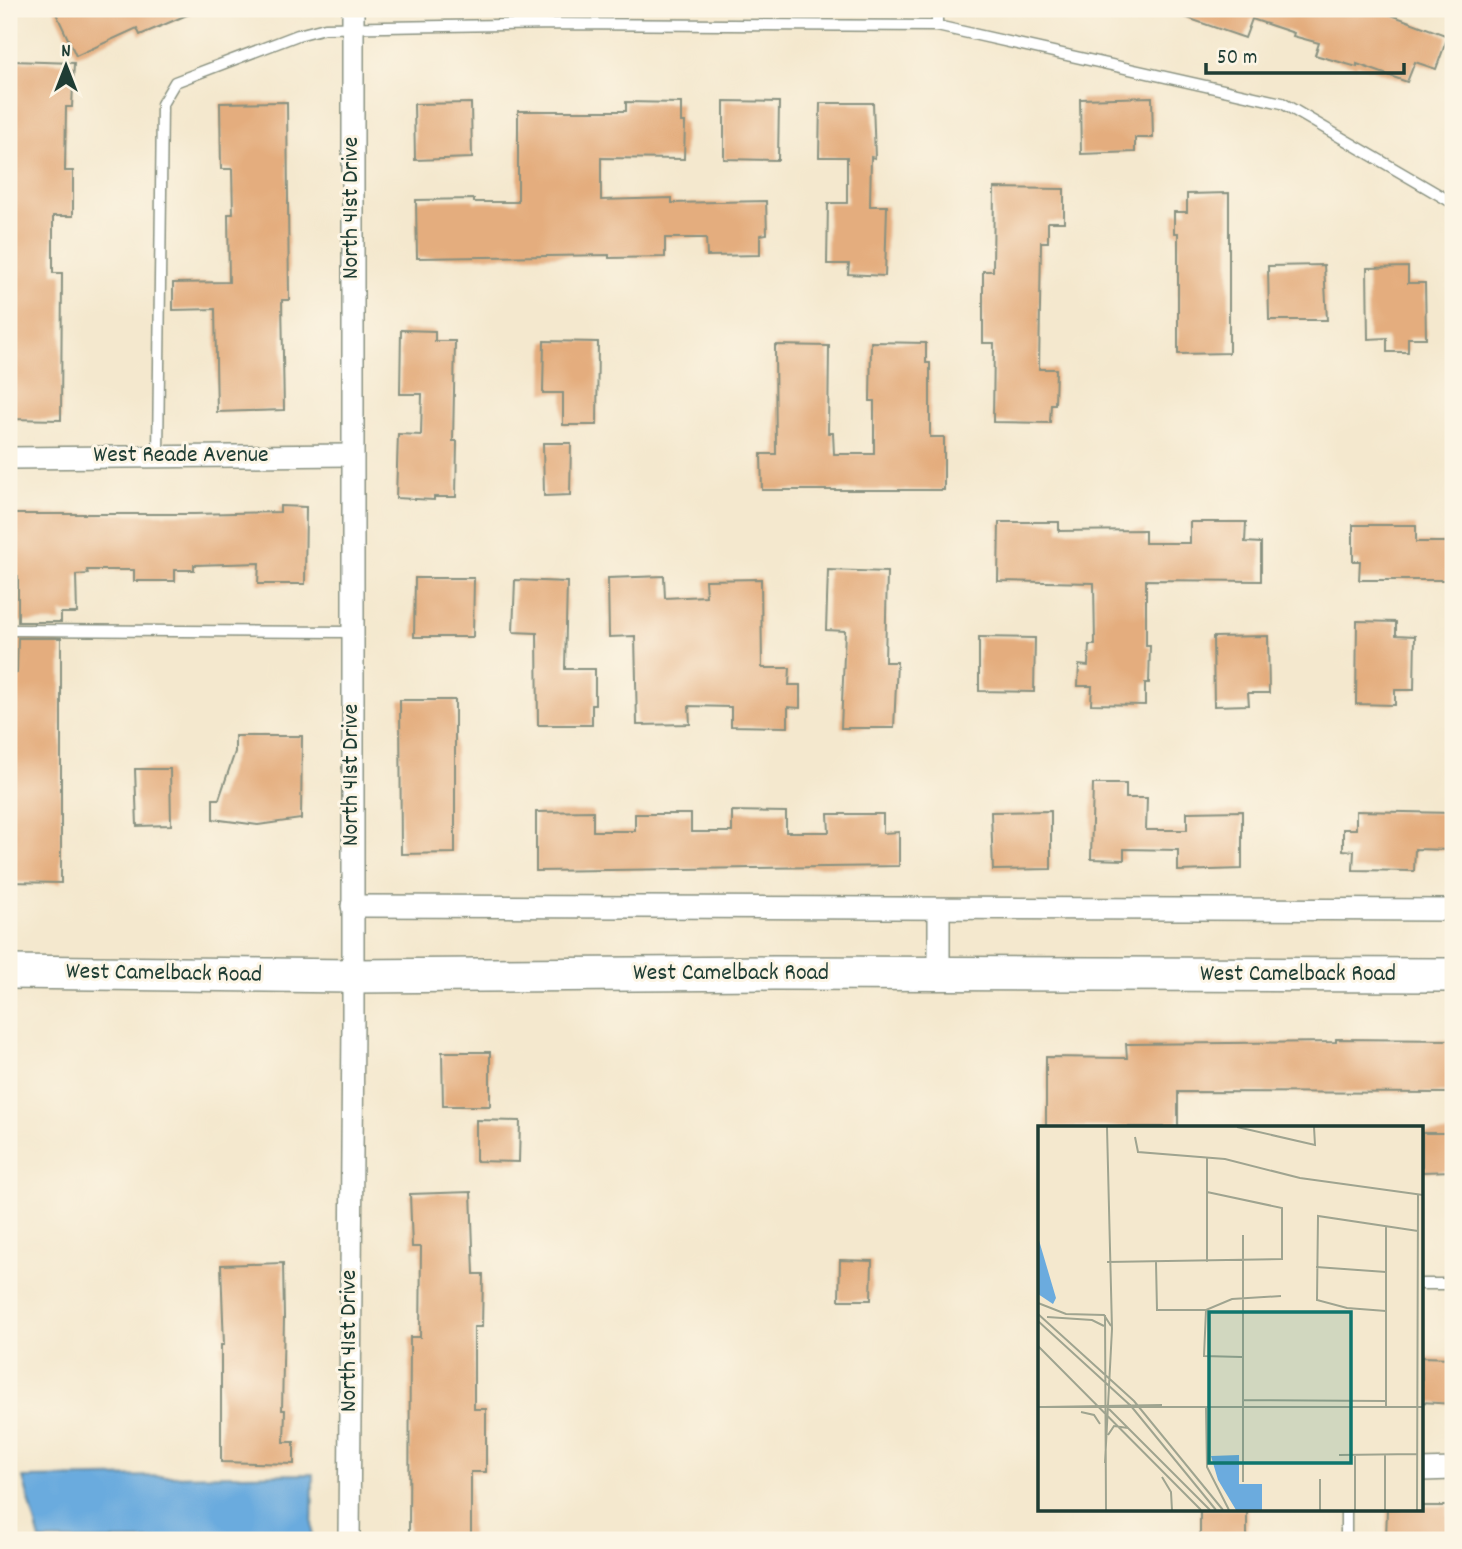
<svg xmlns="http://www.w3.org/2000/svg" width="1462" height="1549" font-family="Dekko,sans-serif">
<rect width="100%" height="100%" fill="#fcf5e5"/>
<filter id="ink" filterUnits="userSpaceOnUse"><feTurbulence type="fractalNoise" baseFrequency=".0143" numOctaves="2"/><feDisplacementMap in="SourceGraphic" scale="14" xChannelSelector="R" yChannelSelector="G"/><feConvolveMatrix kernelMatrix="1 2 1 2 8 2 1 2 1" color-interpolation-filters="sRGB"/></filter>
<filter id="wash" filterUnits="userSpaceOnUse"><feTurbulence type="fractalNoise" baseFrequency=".00686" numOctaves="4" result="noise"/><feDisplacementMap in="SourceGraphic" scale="28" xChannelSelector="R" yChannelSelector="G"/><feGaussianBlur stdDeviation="1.57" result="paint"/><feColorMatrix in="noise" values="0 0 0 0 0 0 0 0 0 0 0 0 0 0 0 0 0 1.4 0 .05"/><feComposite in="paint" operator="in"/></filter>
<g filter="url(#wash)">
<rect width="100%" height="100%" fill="#f4e8ce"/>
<!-- water -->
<polygon fill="#6babde" stroke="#457489" stroke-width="2" points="313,1474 312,1540 40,1540 23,1478"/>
<g id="blocks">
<!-- building -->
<g fill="#e4ad7e">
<polygon points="54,9 201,9 140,35 137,28 76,56"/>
<polygon points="1171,9 1375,9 1448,36 1436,69 1415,62 1407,82 1357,64 1357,67 1315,55 1319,43 1293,36 1294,33 1252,19 1245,38 1170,12"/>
<polygon points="12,61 74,63 72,107 66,107 65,171 73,171 73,216 53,216 53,273 62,273 61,420 9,419 9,161"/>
<polygon points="1152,97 1153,138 1135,138 1135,152 1081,154 1080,99"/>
<polygon points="724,101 779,102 778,160 724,159"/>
<polygon points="287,102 289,300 282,300 284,410 217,412 215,309 173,310 173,283 229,282 228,214 233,214 232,169 221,169 220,103"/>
<polygon points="626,102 681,103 681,122 685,122 684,159 601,158 601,200 672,198 672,203 766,201 767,234 760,235 760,255 707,256 706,238 665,238 665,257 609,258 609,255 417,258 416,200 474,199 474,202 518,202 518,111 626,111"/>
<polygon points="471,103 472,158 415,160 414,104"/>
<polygon points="820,103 873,103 875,158 871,157 870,206 887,206 885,276 848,274 849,264 827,264 828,203 847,203 847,157 819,157"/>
<polygon points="994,188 1064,189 1064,222 1048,222 1048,242 1041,242 1039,369 1056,369 1055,404 1051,404 1050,423 993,422 994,343 983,343 983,271 993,271"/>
<polygon points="1229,193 1229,353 1178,354 1178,233 1174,233 1174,212 1187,212 1187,194"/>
<polygon points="1324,265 1327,320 1269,320 1268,266"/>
<polygon points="1408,267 1408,283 1425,283 1426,338 1408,338 1408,352 1387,352 1387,338 1368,339 1367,268"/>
<polygon points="401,330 435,331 435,341 455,341 453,441 457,441 456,497 434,497 434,500 396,498 398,434 421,435 422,394 400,394"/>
<polygon points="544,341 598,342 597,425 563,425 563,393 543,393"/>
<polygon points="871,342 926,343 926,363 930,363 930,437 944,437 944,490 762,490 761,454 776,454 775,345 829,346 828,433 833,433 834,454 874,454 874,401 870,401"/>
<polygon points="543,443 571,443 570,495 544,496"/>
<polygon points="280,506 306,507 305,584 258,584 259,563 194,565 194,570 175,570 175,581 134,581 134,570 87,570 88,574 76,575 77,613 61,613 61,622 18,622 18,576 9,576 9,514 194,514 280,512"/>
<polygon points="999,522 1059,522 1059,531 1145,530 1145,543 1190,543 1190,522 1246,522 1245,542 1261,543 1261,581 1146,580 1146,646 1150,646 1149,683 1145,683 1145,705 1091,704 1092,686 1078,686 1079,665 1088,666 1089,645 1095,645 1094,583 998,581"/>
<polygon points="1353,525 1416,525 1416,542 1453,542 1453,580 1359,580 1360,561 1353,561"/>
<polygon points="828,570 887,572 885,662 897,662 894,728 841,728 845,631 826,630"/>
<polygon points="664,576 665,598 706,596 705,580 761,579 762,668 790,668 789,685 800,685 800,708 788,707 788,727 731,726 731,707 689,706 690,724 637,725 635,636 609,637 608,578"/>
<polygon points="415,578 474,578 473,637 414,637"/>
<polygon points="515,580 567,582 565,669 595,669 595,705 592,705 592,725 538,725 537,633 513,632"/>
<polygon points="1357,621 1396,622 1396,635 1415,636 1414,690 1395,690 1395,705 1356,704"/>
<polygon points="1268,636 1269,693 1248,693 1249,705 1214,706 1213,637"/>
<polygon points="979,637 1035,638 1034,692 979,691"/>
<polygon points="18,638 61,638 61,883 9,882 9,673 17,673"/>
<polygon points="400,700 455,700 455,853 401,854"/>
<polygon points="235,736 302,736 301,819 258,825 213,819 213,799 219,799 235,752"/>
<polygon points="135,769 170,769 171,825 137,826"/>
<polygon points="1093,784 1126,784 1126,798 1147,798 1146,830 1187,830 1187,812 1242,811 1242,869 1178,871 1178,850 1124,849 1124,860 1091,859"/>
<polygon points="593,811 593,831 635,831 635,814 691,814 691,832 732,832 732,811 786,812 786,832 829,832 828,814 883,814 883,833 899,832 899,866 536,871 536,812"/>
<polygon points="1051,811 1051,869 993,870 991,812"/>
<polygon points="1356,811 1453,813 1453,850 1415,849 1414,871 1353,870 1354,851 1343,850 1343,829 1356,829"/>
<polygon points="1336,1039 1453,1040 1453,1093 1178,1092 1178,1127 1046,1127 1046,1057 1127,1058 1126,1044 1336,1042"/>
<polygon points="442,1052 490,1052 490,1106 443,1106"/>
<polygon points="476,1120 520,1121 519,1162 476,1161"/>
<polygon points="1422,1133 1453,1133 1453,1171 1422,1172"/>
<polygon points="471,1192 474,1274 483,1274 482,1327 474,1327 474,1409 486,1409 486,1472 471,1472 471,1536 409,1537 410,1337 420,1337 421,1247 412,1247 410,1194"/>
<polygon points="840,1260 872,1261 871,1300 839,1300"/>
<polygon points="283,1263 284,1318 282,1410 285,1410 284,1442 294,1442 294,1464 221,1462 221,1345 224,1345 221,1265"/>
<polygon points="1422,1357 1453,1358 1453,1404 1422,1402"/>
<polygon points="1422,1506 1448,1506 1447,1540 1386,1540 1387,1509 1422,1509"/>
<rect x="1200" y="1509" width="47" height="31"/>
</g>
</g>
</g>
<g filter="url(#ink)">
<use href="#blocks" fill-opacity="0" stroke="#8a9281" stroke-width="2"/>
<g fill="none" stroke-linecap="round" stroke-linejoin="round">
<defs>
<g id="service">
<polyline points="937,9 937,26"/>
<polyline points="158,456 162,104 175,82 298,35 325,28 556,24 937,26 1282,103 1453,203"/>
<polyline points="9,630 352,632"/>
<polyline points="1422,1284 1453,1284"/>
<polyline points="1346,1540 1346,1509"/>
</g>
<g id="minor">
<polyline points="9,458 352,455"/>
<polyline points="352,906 1453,910"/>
<polyline points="939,909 939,974"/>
<polyline points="1422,1470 1453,1469"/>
<polyline points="349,1540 353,1020 353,9"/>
</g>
<polyline id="primary" points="9,972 352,976 774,973 1453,975"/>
</defs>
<!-- service casing -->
<use href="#service" stroke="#8a9281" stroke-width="13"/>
<!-- minor casing -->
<use href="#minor" stroke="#8a9281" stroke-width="24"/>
<!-- primary casing -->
<use href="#primary" stroke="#8a9281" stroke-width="36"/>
<!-- service -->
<use href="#service" stroke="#fff" stroke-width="10"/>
<!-- minor -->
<use href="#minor" stroke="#fff" stroke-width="21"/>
<!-- primary -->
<use href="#primary" stroke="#fff" stroke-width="33"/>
</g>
</g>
<g text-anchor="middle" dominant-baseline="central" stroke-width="6" stroke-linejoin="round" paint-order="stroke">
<!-- street labels -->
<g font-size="24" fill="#1f3d34" stroke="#fcf5e5">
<text transform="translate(352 208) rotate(-90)">North 41st Drive</text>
<text x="181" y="456">West Reade Avenue</text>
<text transform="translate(352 775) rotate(-90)">North 41st Drive</text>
<text transform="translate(164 974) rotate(1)">West Camelback Road</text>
<text x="731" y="974">West Camelback Road</text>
<text x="1298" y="975">West Camelback Road</text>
<text transform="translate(350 1341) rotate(-90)">North 41st Drive</text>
</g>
</g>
<!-- overview -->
<g transform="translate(1038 1126)">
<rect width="385" height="385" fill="#f4e8ce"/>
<path d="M0,111l18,61 -3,6 -15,-10zM201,329v29h23v26h-26l-18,-30 -7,-24z" fill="#6babde"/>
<path fill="none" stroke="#9fa490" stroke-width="2" d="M199,1l78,18 -1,-18M97,11l3,15 87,7 75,19 123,17M348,100v181M69,136l175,-3v-51l-75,-16M118,136l1,48h49l26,-11 49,-3M169,136v-104M278,141l70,5M0,177l28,11 38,1 7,11M168,184l-2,46 38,1M348,185l-39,-3 -30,-8 1,-84 100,15M0,188l96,87 89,109M67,189l1,195M9,191l45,3 12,6M0,195l93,85 85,104M0,220l163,164M205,274l143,1M0,281h385M6,281l118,-2M168,281l1,60 22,43M71,283l101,101M43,286l13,3 6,9M70,309l6,-9 14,2M301,329l78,-1M317,329v55M67,337l7,-134 -5,-202M124,351l9,15 1,18M205,356v-247M282,384v-31M347,384v-55M379,384l1,-316"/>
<path fill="#0f766e" fill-opacity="0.15" stroke="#0f766e" stroke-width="3.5" d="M171,186h142v151h-142z"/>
<rect width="385" height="385" fill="none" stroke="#1f3d34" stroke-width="3.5"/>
</g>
<!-- margin -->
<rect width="1462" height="1549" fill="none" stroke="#fcf5e5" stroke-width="35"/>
<!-- north arrow -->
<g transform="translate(66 66)" stroke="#fcf5e5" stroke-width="5" paint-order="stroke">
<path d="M0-5L12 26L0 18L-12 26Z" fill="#1f3d34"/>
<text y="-10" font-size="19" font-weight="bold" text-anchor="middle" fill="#1f3d34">N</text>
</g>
<!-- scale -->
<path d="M1206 63v10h198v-10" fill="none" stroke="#1f3d34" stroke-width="3.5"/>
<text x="1217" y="63" font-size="21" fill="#1f3d34" stroke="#fcf5e5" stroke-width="5" paint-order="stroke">50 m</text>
</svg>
